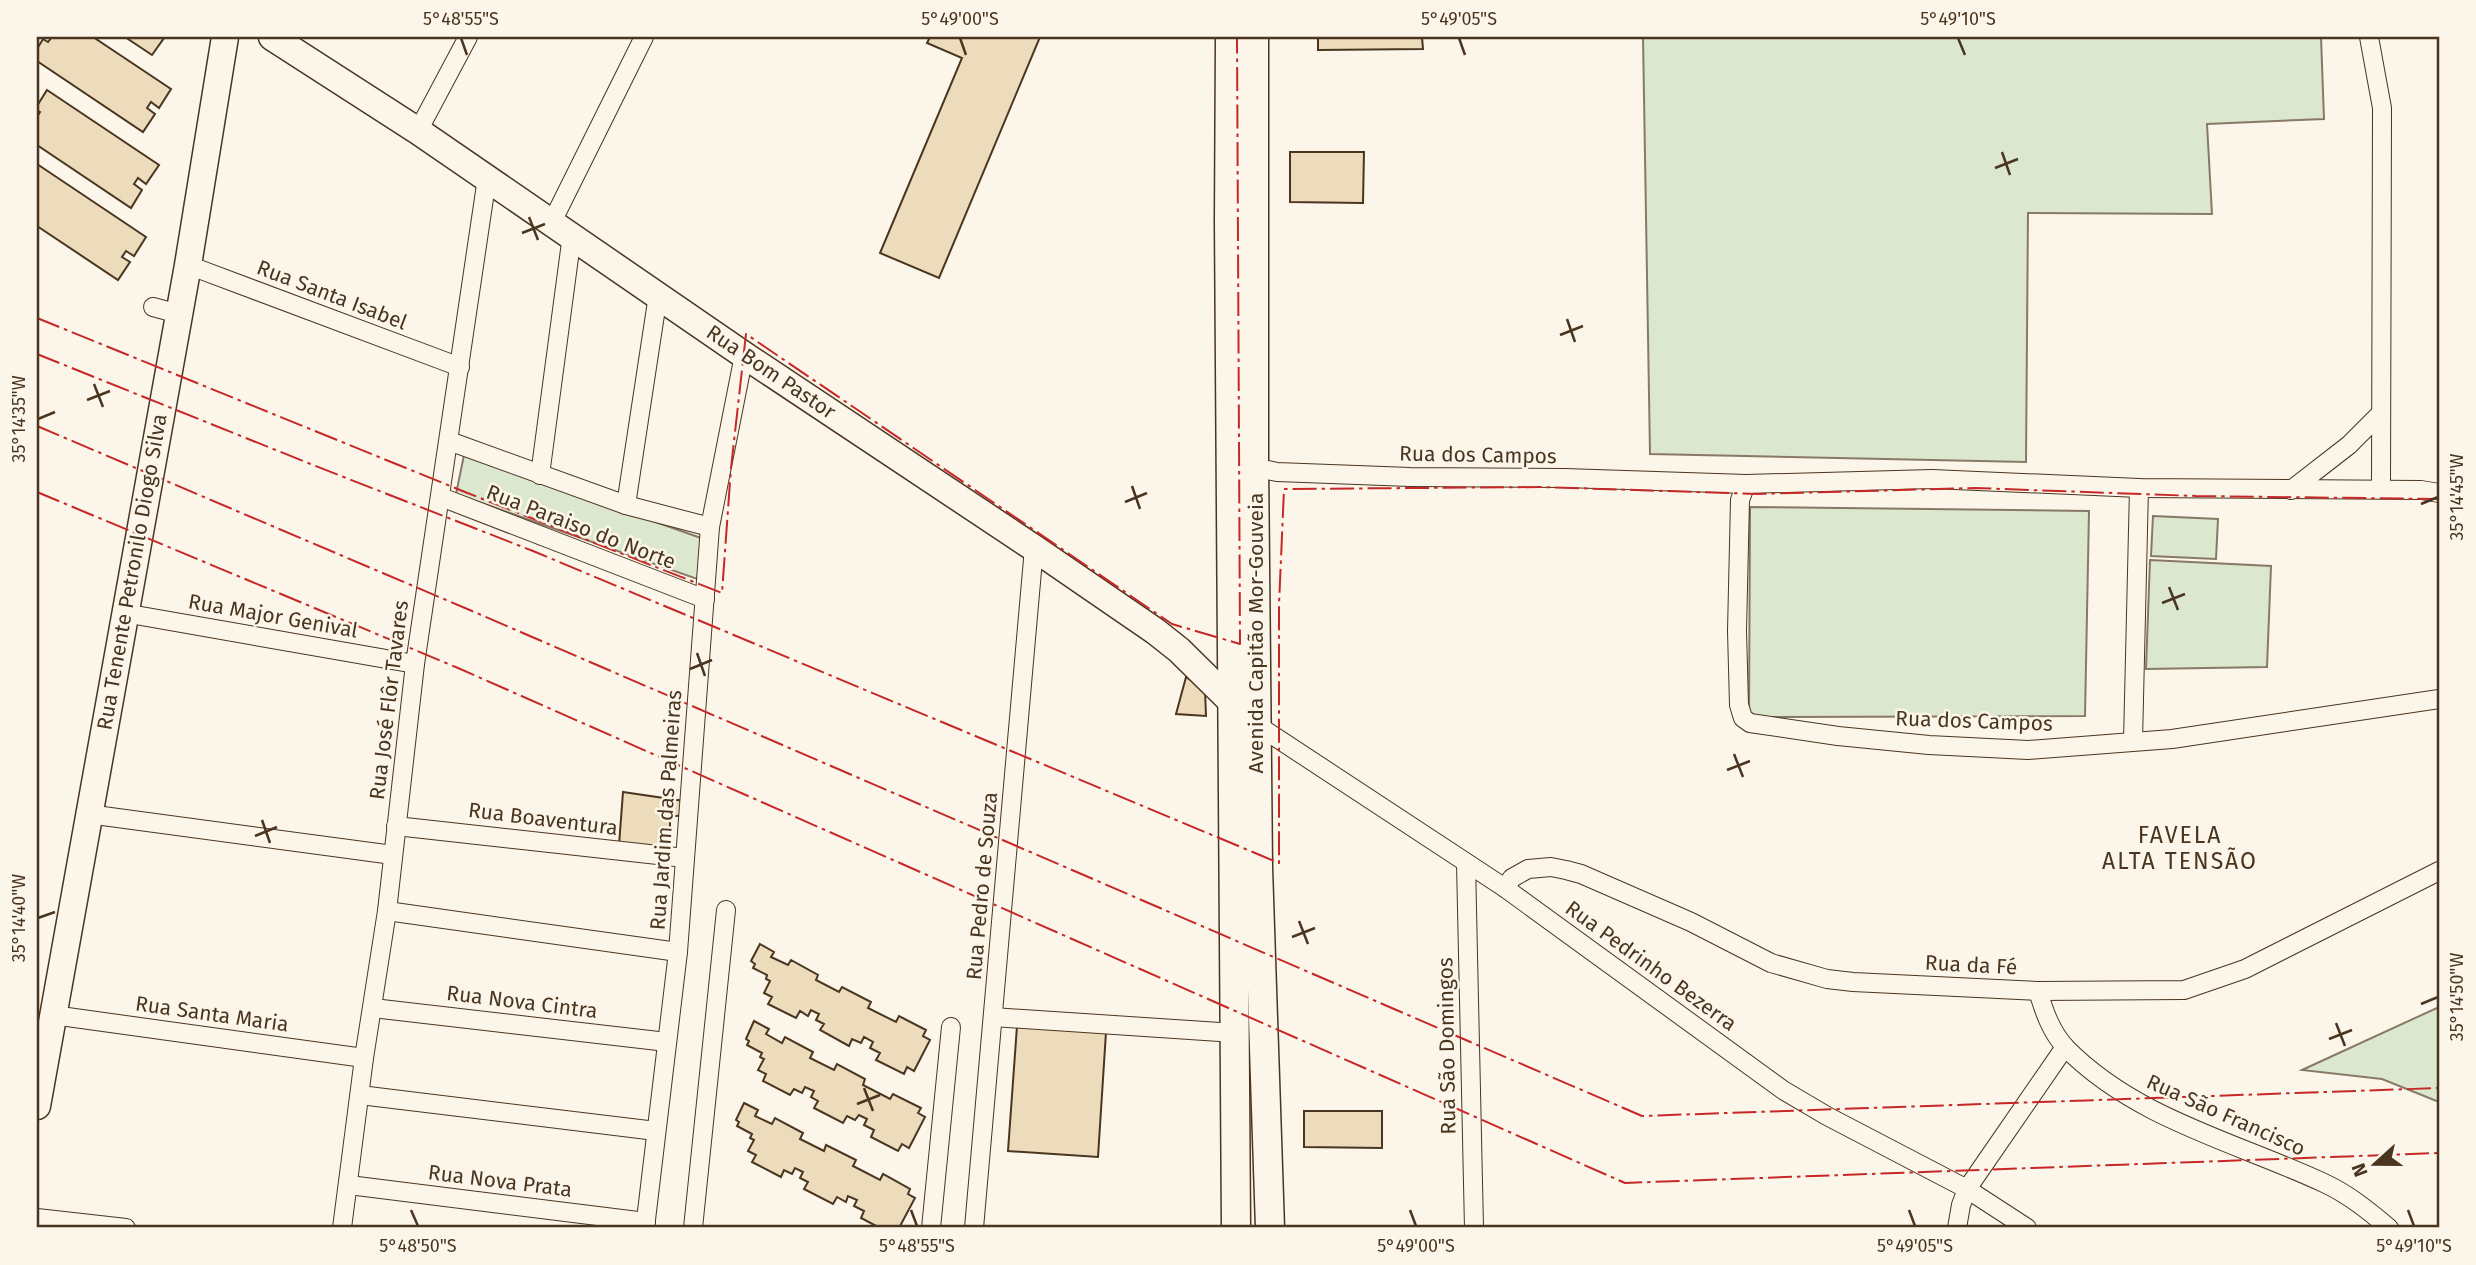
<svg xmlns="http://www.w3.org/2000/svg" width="2476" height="1265" font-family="'Fira Sans',sans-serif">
<rect width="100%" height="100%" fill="#fbf6e9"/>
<!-- green -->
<g fill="#dce7d0" stroke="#887966" stroke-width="2">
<polygon points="1643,37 2321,37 2324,119 2207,124 2212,214 2028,213 2026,462 1650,454"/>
<polygon points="464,455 704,539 700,580 456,494"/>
<polygon points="1750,507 2089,511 2085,716 1749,717"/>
<polygon points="2153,516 2218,519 2216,559 2151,556"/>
<polygon points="2150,560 2271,566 2267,667 2146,669"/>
<polygon points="2439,1007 2439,1102 2382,1079 2302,1070"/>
</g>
<!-- building -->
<g fill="#ecdcbc" stroke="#4a3520" stroke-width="2">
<polygon points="52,37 93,37 171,89 159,108 151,102 147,108 155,114 143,132 37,61 37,49 43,39 48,42"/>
<polygon points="125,37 163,37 164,38 152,55"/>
<polygon points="930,37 1040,37 939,278 880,253 962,58 927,43"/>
<polygon points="1318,37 1422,37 1423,49 1318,50"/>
<polygon points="47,90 159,165 146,184 138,178 134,184 142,190 131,208 37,145 37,117 40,112 37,110 37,106"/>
<polygon points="1290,152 1364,152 1363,203 1290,202"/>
<polygon points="37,164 146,237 134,256 126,251 122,257 130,262 118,280 37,226"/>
<polygon points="1186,677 1205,690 1206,716 1176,714"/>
<polygon points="623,792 684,801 688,814 670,817 670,851 619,845"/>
<polygon points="760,944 774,952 771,957 788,965 791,960 818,975 816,980 839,992 842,987 871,1002 868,1008 896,1022 899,1016 926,1030 923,1036 930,1040 914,1071 907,1067 904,1074 876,1060 880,1053 870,1048 873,1042 864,1037 861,1043 852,1039 849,1046 820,1030 824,1024 816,1020 819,1014 811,1010 808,1016 800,1011 796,1018 768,1004 772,997 764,993 770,981 766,979 767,975 753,968 755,964 751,961"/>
<polygon points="754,1021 769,1029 766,1034 782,1043 785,1037 813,1052 810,1058 834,1070 837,1064 865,1079 863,1085 890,1099 893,1094 921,1108 918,1113 925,1117 909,1148 902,1144 898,1151 871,1137 874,1130 864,1125 867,1119 859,1115 855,1120 847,1116 843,1123 814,1108 818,1101 811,1097 814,1091 805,1087 802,1093 794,1089 790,1095 763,1081 766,1074 758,1070 764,1059 760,1057 762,1053 747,1045 749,1041 746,1039"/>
<polygon points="1017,1026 1106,1032 1098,1157 1008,1151"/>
<polygon points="744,1103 758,1110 755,1116 772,1124 775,1118 803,1133 800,1139 824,1151 826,1145 856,1160 853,1166 880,1180 883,1174 910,1189 908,1194 915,1198 899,1228 892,1226 890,1228 880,1228 861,1218 864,1211 854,1206 857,1200 848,1196 846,1202 837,1197 833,1204 804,1189 808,1182 800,1178 803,1172 795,1168 792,1174 784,1170 781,1177 752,1162 756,1155 748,1151 754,1140 750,1138 752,1134 737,1126 739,1122 736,1120"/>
<polygon points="1304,1111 1382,1111 1382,1148 1304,1147"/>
</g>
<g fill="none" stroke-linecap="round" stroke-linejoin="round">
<defs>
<g id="street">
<polyline points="2369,37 2382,108 2381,489"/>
<polyline points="418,131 468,37"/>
<polyline points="552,222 644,37"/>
<polyline points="188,265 460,367"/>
<polyline points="153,307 179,314"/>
<polyline points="449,441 626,505 710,527"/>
<polyline points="1254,463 1263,469 1277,472 1410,477 1565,478 1746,484 1932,479 2139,488 2421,490 2439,493"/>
<polyline points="540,475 572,235"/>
<polyline points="1746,484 1740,500 1737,631 1739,705 1743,718 1750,723 1838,736 1929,745 2028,750 2172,739 2439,699"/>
<polyline points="2291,490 2349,445 2381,413"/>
<polyline points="441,497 705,599"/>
<polyline points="626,505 658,295"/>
<polyline points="124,613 415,664"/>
<polyline points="1257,725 1505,888 1783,1090 1827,1116 1967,1189 2027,1228"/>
<polyline points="2133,741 2139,488"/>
<polyline points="88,814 393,855"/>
<polyline points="396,826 685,858"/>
<polyline points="1466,863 1474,1228"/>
<polyline points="1505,888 1512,878 1528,869 1551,867 1566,870 1581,874 1691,922 1771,963 1827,979 1853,982 2038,991 2184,990 2245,969 2439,871"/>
<polyline points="387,911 678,952"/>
<path d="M2038,991c6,20 13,41 28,57 70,71 170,94 258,135 24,11 45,28 65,45"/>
<polyline points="373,1008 667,1042"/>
<polyline points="53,1015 364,1058"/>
<polyline points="993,1017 1235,1033"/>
<polyline points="360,1095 656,1131"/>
<polyline points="349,1185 646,1222"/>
<polyline points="37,1218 126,1228"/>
<polyline points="342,1228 364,1058 387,911 415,664 487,178"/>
<polyline points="645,1228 678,952 710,527 744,355"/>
<polyline points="693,1228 726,910"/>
<polyline points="931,1228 951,1027"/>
<polyline points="974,1228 1034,548"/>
<polyline points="1957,1228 1961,1205 1967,1189 2065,1047"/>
</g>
<g id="secondary">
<polyline points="272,37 418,131 744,355 1034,548 1155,631 1179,650 1243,713"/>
<polyline points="37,1106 188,265 225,37"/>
</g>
<g id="primary">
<polyline points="1230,37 1229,221 1236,1228"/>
<polyline points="1254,37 1254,463 1258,868 1270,1228"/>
</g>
</defs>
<!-- street casing -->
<use href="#street" stroke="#4a3520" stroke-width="20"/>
<!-- secondary casing -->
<use href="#secondary" stroke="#4a3520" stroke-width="29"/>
<!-- primary casing -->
<use href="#primary" stroke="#4a3520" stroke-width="31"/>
<!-- street -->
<use href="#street" stroke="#fbf6e9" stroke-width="18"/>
<!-- secondary -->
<use href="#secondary" stroke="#fbf6e9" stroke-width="26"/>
<!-- primary -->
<use href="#primary" stroke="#fbf6e9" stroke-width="28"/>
<!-- power -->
<g stroke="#c62828" stroke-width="2" stroke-dasharray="24 5 3.5 5" stroke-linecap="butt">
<polyline points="37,318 465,492 722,593 731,468 746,334 1172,624 1240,644 1237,37"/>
<polyline points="37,354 313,465 533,551 1279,863 1279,605 1284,489 1542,487 1757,494 1975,488 2196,496 2439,499"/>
<polyline points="37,426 465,608 1642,1116 2439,1088"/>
<polyline points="37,492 458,668 1625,1183 2439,1153"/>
</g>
</g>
<!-- ticks -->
<path fill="none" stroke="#4a3520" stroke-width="2.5" d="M461,38l6,17M960,38l6,17M1459,38l6,17M1958,38l7,17M2002,152l8,23M1995,168l23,-9M529,217l9,23M522,233l23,-9M1567,319l8,23M1560,335l23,-9M94,384l9,23M87,400l23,-9M38,419l17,-7M1132,486l8,23M1125,502l22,-9M2421,504l17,-7M2169,587l9,23M2162,603l23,-9M697,653l8,23M690,669l22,-9M1734,754l9,23M1727,770l23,-9M262,820l8,23M255,836l22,-9M38,918l17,-6M1299,921l9,23M1292,937l23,-9M2421,1004l17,-7M2336,1023l9,23M2329,1039l23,-9M864,1088l9,23M857,1104l23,-9M411,1210l7,16M911,1210l6,16M1410,1210l6,16M1909,1210l6,16M2408,1210l6,16"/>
<g text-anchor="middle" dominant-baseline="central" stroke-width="5" stroke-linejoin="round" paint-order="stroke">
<!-- street labels -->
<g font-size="21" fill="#4a3520" stroke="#fbf6e9">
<text transform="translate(332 295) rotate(21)">Rua Santa Isabel</text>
<text transform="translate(771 372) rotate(34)">Rua Bom Pastor</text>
<text transform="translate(1478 455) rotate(1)">Rua dos Campos</text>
<text transform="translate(581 527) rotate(21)">Rua Paraiso do Norte</text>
<text transform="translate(132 572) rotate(-80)">Rua Tenente Petronilo Diogo Silva</text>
<text transform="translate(273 616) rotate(10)">Rua Major Genival</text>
<text transform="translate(1256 633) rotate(-90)">Avenida Capitão Mor-Gouveia</text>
<text transform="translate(389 700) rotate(-83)">Rua José Flôr Tavares</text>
<text transform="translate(1974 721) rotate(2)">Rua dos Campos</text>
<text transform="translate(666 810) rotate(-86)">Rua Jardim das Palmeiras</text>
<text transform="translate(543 819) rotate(7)">Rua Boaventura</text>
<text transform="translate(982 886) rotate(-85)">Rua Pedro de Souza</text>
<text transform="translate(1971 965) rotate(3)">Rua da Fé</text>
<text transform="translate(1651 966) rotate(36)">Rua Pedrinho Bezerra</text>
<text transform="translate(522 1002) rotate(7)">Rua Nova Cintra</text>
<text transform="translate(212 1014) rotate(8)">Rua Santa Maria</text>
<text transform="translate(1447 1046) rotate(-91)">Rua São Domingos</text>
<text transform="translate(2226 1115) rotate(24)">Rua São Francisco</text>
<text transform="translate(500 1181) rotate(7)">Rua Nova Prata</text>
</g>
<!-- neighbourhood labels -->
<g font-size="23" letter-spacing="2" fill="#4a3520" stroke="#fbf6e9">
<text x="2180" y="835">FAVELA<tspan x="2180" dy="26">ALTA TENSÃO</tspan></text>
</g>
</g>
<!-- border -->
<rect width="2476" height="1265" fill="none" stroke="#fbf6e9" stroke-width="77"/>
<!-- north arrow -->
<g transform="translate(2375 1164) rotate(249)" stroke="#fbf6e9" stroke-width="5" paint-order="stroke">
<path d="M0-5L12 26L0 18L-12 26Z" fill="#4a3520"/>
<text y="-10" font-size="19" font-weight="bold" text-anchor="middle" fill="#4a3520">N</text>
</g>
<rect x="38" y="38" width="2400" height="1188" fill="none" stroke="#4a3520" stroke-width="2.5"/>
<g font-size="18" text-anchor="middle" fill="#4a3520">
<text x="461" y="25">5°48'55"S</text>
<text x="960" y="25">5°49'00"S</text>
<text x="1459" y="25">5°49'05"S</text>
<text x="1958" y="25">5°49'10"S</text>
<text transform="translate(19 419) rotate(-90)" y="6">35°14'35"W</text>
<text transform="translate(2457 497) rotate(-90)" y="6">35°14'45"W</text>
<text transform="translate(19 918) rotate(-90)" y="6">35°14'40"W</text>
<text transform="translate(2457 997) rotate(-90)" y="6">35°14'50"W</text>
<text x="418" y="1252">5°48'50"S</text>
<text x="917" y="1252">5°48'55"S</text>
<text x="1416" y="1252">5°49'00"S</text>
<text x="1915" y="1252">5°49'05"S</text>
<text x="2414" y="1252">5°49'10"S</text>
</g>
</svg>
